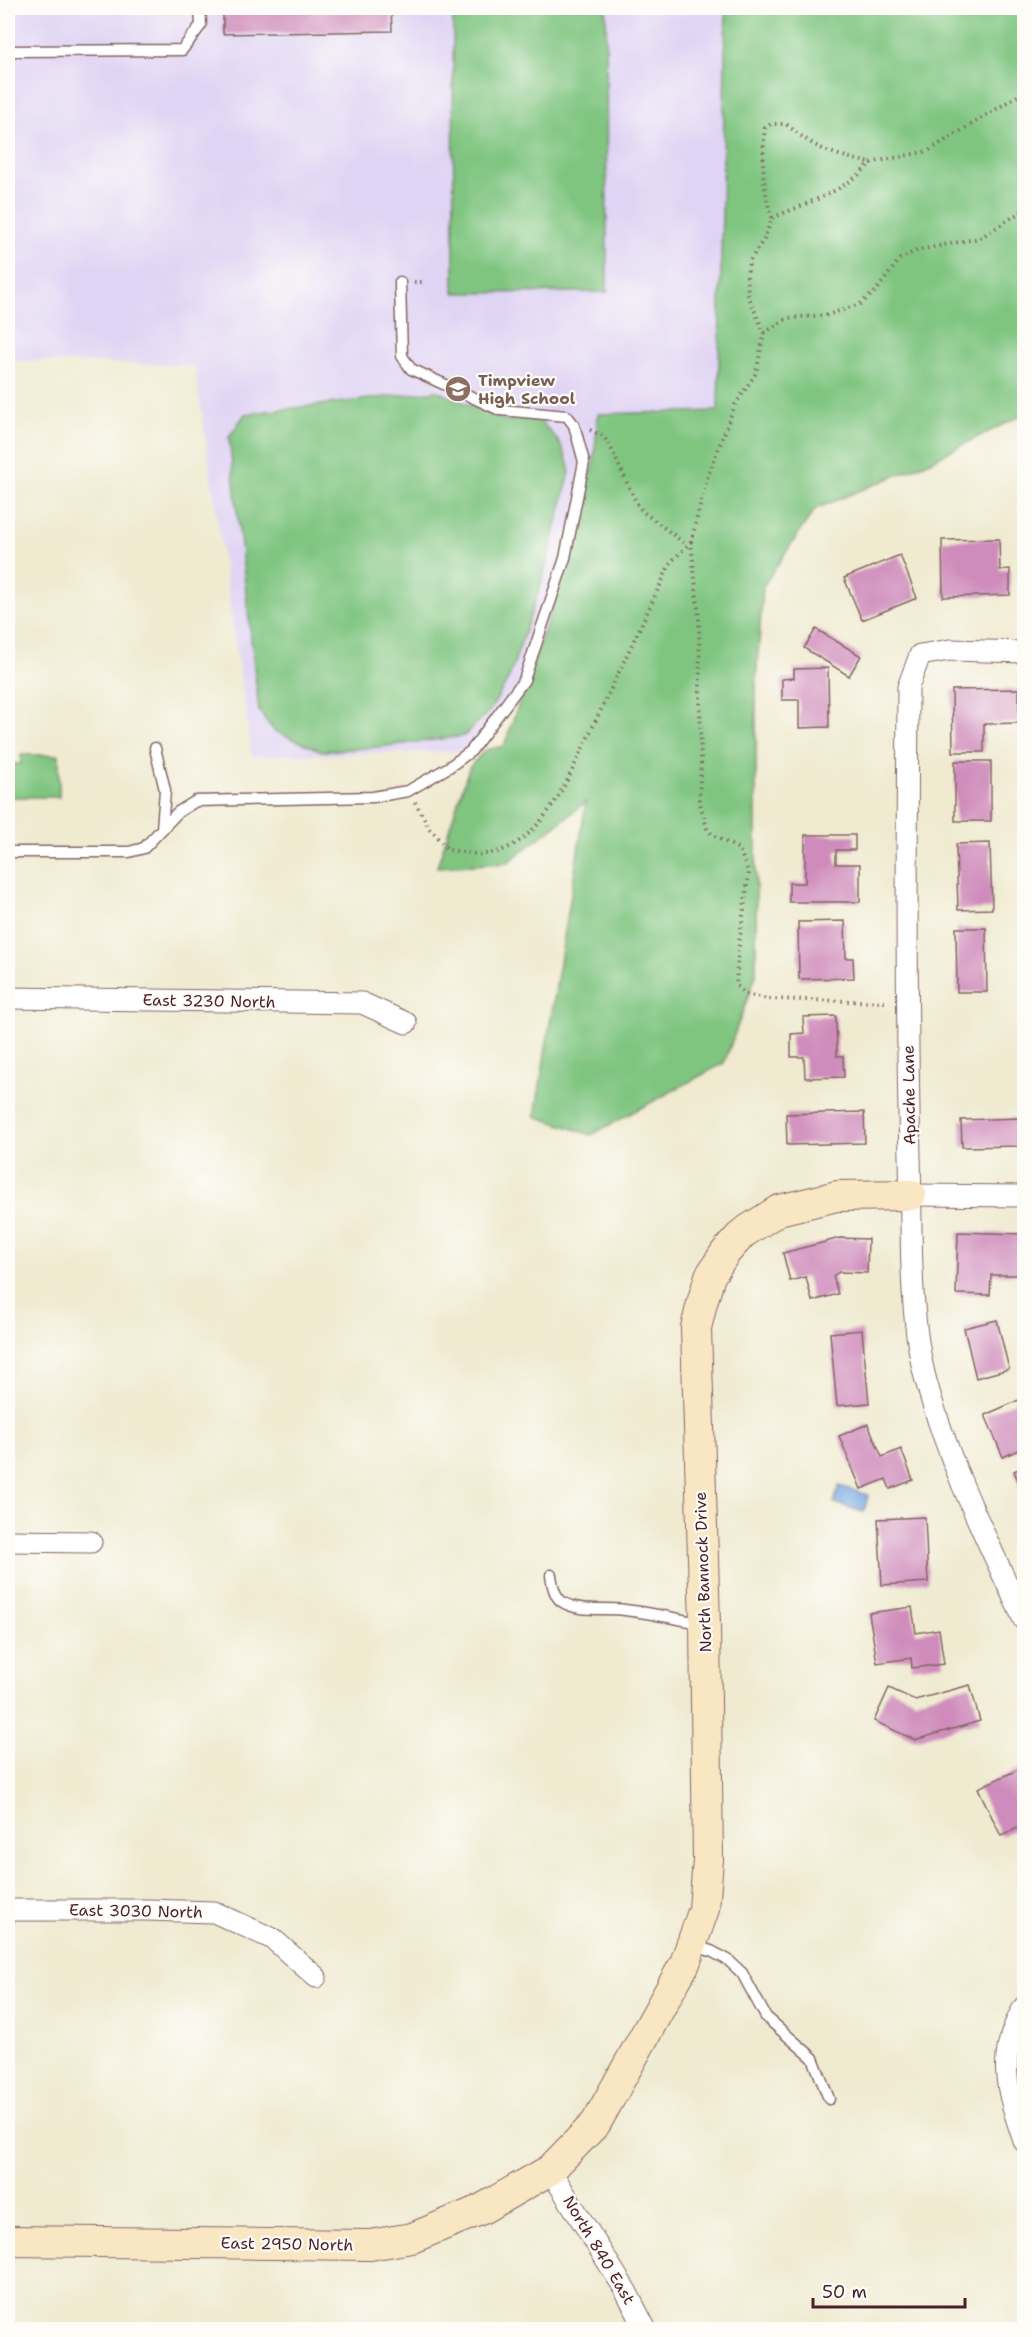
<svg xmlns="http://www.w3.org/2000/svg" width="1032" height="2337" font-family="'Shantell Sans',sans-serif">
<rect width="100%" height="100%" fill="#fdfcf7"/>
<filter id="ink" filterUnits="userSpaceOnUse"><feTurbulence type="fractalNoise" baseFrequency=".0167" numOctaves="2"/><feDisplacementMap in="SourceGraphic" scale="12" xChannelSelector="R" yChannelSelector="G"/><feConvolveMatrix kernelMatrix="1 2 1 2 8 2 1 2 1" color-interpolation-filters="sRGB"/></filter>
<filter id="wash" filterUnits="userSpaceOnUse"><feTurbulence type="fractalNoise" baseFrequency=".008" numOctaves="4" result="noise"/><feDisplacementMap in="SourceGraphic" scale="24" xChannelSelector="R" yChannelSelector="G"/><feGaussianBlur stdDeviation="1.35" result="paint"/><feColorMatrix in="noise" values="0 0 0 0 0 0 0 0 0 0 0 0 0 0 0 0 0 1.4 0 .05"/><feComposite in="paint" operator="in"/></filter>
<g filter="url(#wash)">
<rect width="100%" height="100%" fill="#efead0"/>
<!-- built -->
<polygon fill="#e0d4f4" points="8,8 726,8 718,411 598,414 594,461 568,562 527,682 471,751 252,756 195,366 8,360"/>
<!-- green -->
<g fill="#7fc580" stroke="#647256" stroke-width="1.5">
<polygon points="453,8 606,8 607,292 454,293"/>
<polygon points="726,8 1024,8 1024,414 924,464 815,509 763,586 756,683 756,975 724,1063 591,1135 535,1116 586,802 507,863 437,867 469,768 485,750 504,746 568,562 594,461 598,414 718,411"/>
<path d="M437,391l66,29h36c18,18 26,27 31,52l-27,106 -34,100 -18,31 -27,27 -86,11 -56,4 -48,-20 -15,-20 -30,-274 16,-23z"/>
<polygon points="21,755 59,755 59,797 8,797 8,764 21,764"/>
</g>
<!-- water -->
<polygon fill="#74a8e1" stroke="#5f6486" stroke-width="1.5" points="839,1486 868,1495 864,1512 834,1503"/>
<g id="blocks">
<!-- building -->
<g fill="#cf8bbb">
<polygon points="223,8 391,8 392,31 223,34"/>
<polygon points="999,539 1000,570 1010,569 1010,595 943,597 942,540"/>
<polygon points="900,555 917,598 862,620 844,578"/>
<polygon points="816,629 861,656 849,676 804,648"/>
<polygon points="828,668 829,727 799,728 799,700 782,700 782,679 794,678 794,669"/>
<polygon points="1019,689 1019,723 984,724 984,752 953,752 952,690"/>
<rect x="955" y="761" width="36" height="60"/>
<polygon points="805,835 855,835 855,850 836,850 836,864 860,864 860,902 789,902 789,883 805,883"/>
<polygon points="990,843 992,909 958,910 956,844"/>
<polygon points="845,921 846,958 853,958 854,978 799,979 798,922"/>
<polygon points="956,928 986,928 987,992 957,992"/>
<polygon points="836,1016 837,1056 843,1056 844,1077 805,1078 804,1057 791,1057 791,1034 804,1033 803,1017"/>
<polygon points="864,1112 865,1143 787,1145 786,1114"/>
<polygon points="1020,1118 1021,1146 962,1147 961,1120"/>
<polygon points="958,1232 1024,1234 1024,1275 991,1275 990,1295 956,1294"/>
<polygon points="840,1238 868,1239 867,1273 839,1272 833,1276 838,1294 812,1301 806,1277 790,1281 783,1253"/>
<polygon points="997,1320 1009,1369 976,1378 964,1328"/>
<polygon points="862,1330 869,1403 837,1406 830,1333"/>
<polygon points="1021,1399 1024,1407 1024,1447 1003,1457 985,1415"/>
<polygon points="868,1424 882,1457 901,1449 913,1480 890,1489 886,1479 861,1489 839,1436"/>
<polygon points="1024,1467 1024,1496 1014,1471"/>
<polygon points="925,1517 928,1582 882,1585 878,1519"/>
<polygon points="912,1607 916,1633 939,1629 944,1664 912,1668 911,1658 877,1663 869,1613"/>
<polygon points="970,1685 980,1721 915,1740 874,1721 889,1688 915,1700"/>
<polygon points="1024,1767 1024,1793 1020,1796 1024,1806 1024,1825 1001,1836 978,1788"/>
<polygon points="1024,1873 1024,1891 1017,1877"/>
</g>
</g>
</g>
<g filter="url(#ink)">
<use href="#blocks" fill-opacity="0" stroke="#846665" stroke-width="1.5"/>
<g fill="none" stroke-linecap="round" stroke-linejoin="round">
<defs>
<g id="lane">
<polyline points="8,51 182,50 201,25 200,8"/>
<polyline points="155,748 165,790 162,829"/>
<polyline points="8,852 129,852 144,848 178,812 196,801 373,797 408,791 449,767 471,751 524,680 565,558 584,462 574,425 567,416 500,410 411,369 402,356 400,282"/>
<path d="M551,1575c1,9 3,20 10,26 17,12 44,6 64,9 26,3 53,9 79,14"/>
<polyline points="692,1945 711,1951 728,1960 742,1973 766,2017 813,2058 829,2099"/>
</g>
<g id="street">
<path d="M1024,652l-74,-2 -30,5 -12,32c-1,157 -2,313 2,470 2,69 -2,159 16,224 23,84 62,161 98,239"/>
<polyline points="8,998 362,1003 406,1023"/>
<polyline points="911,1195 1024,1196"/>
<polyline points="8,1541 91,1542"/>
<polyline points="8,1910 147,1910 214,1912 273,1939 316,1977"/>
<path d="M1024,2007c-29,49 -17,84 0,134"/>
<polyline points="550,2170 626,2291 646,2330"/>
</g>
<polyline id="secondary" points="8,2241 370,2245 412,2238 480,2210 550,2170 596,2123 685,1963 704,1909 708,1860 705,1624 696,1328 702,1303 710,1276 725,1253 743,1233 779,1210 837,1196 911,1195"/>
</defs>
<!-- lane casing -->
<use href="#lane" stroke="#846665" stroke-width="13"/>
<!-- street casing -->
<use href="#street" stroke="#846665" stroke-width="23"/>
<!-- secondary casing -->
<use href="#secondary" stroke="#846665" stroke-width="32"/>
<!-- path -->
<g stroke="#846665" stroke-width="4" stroke-dasharray="1.5 4.5" stroke-linecap="butt">
<path d="M772,218c-10,-29 -10,-59 -7,-90l6,-4h15c32,27 44,29 84,39"/>
<polyline points="414,282 425,282"/>
<polyline points="764,333 788,318 827,315 860,304 876,291 900,259 918,250 980,238 1024,210"/>
<polyline points="590,430 603,436 609,444 636,502 642,511 687,545"/>
<path d="M691,542l15,-61 29,-76 21,-32 8,-40 -16,-38 -1,-19 2,-14 15,-23 8,-21c31,-14 76,-27 98,-55l58,-12 96,-59"/>
<path d="M415,802l15,27 18,21c11,1 25,5 37,4 42,-4 67,-45 85,-79l101,-213 20,-20 8,75 2,149 -2,34 8,28 5,7 27,14 10,24 -10,70 -3,42 9,9 23,5 119,3"/>
</g>
<!-- lane -->
<use href="#lane" stroke="#fff" stroke-width="10"/>
<!-- street -->
<use href="#street" stroke="#fff" stroke-width="21"/>
<!-- secondary -->
<use href="#secondary" stroke="#f9e7c3" stroke-width="30"/>
</g>
</g>
<!-- icons -->
<defs>
<symbol id="school-disc" viewBox="-11 -11 22 22"><circle r="9.5" fill="#8d6e63" stroke="#fdfcf7"/><path d="M0-5L7-2L0 1L-7-2ZM-4 1L0 2.5L4 1V4Q0 6-4 4Z" fill="#fff"/></symbol>
</defs>
<g fill-rule="evenodd">
<use href="#school-disc" x="443" y="374" width="30" height="30"/>
</g>
<g text-anchor="middle" dominant-baseline="central" stroke-width="4.5" stroke-linejoin="round" paint-order="stroke">
<!-- education labels -->
<g font-size="16" font-weight="bold" fill="#785e54" stroke="#fdfcf7" text-anchor="start">
<text x="478" y="380">Timpview<tspan x="478" dy="18">High School</tspan></text>
</g>
<!-- street labels -->
<g font-size="16" fill="#4a1f2b" stroke="#fdfcf7">
<text transform="translate(209 1001) rotate(1)">East 3230 North</text>
<text transform="translate(909 1095) rotate(-91)">Apache Lane</text>
<text transform="translate(703 1572) rotate(-92)">North Bannock Drive</text>
<text transform="translate(136 1911) rotate(1)">East 3030 North</text>
<text transform="translate(287 2244) rotate(1)">East 2950 North</text>
<text transform="translate(599 2250) rotate(59)">North 840 East</text>
</g>
</g>
<!-- margin -->
<rect width="1032" height="2337" fill="none" stroke="#fdfcf7" stroke-width="30"/>
<!-- scale -->
<path d="M813 2298v9h152v-9" fill="none" stroke="#4a1f2b" stroke-width="3"/>
<text x="822" y="2298" font-size="18" fill="#4a1f2b" stroke="#fdfcf7" stroke-width="4.5" paint-order="stroke">50 m</text>
</svg>
